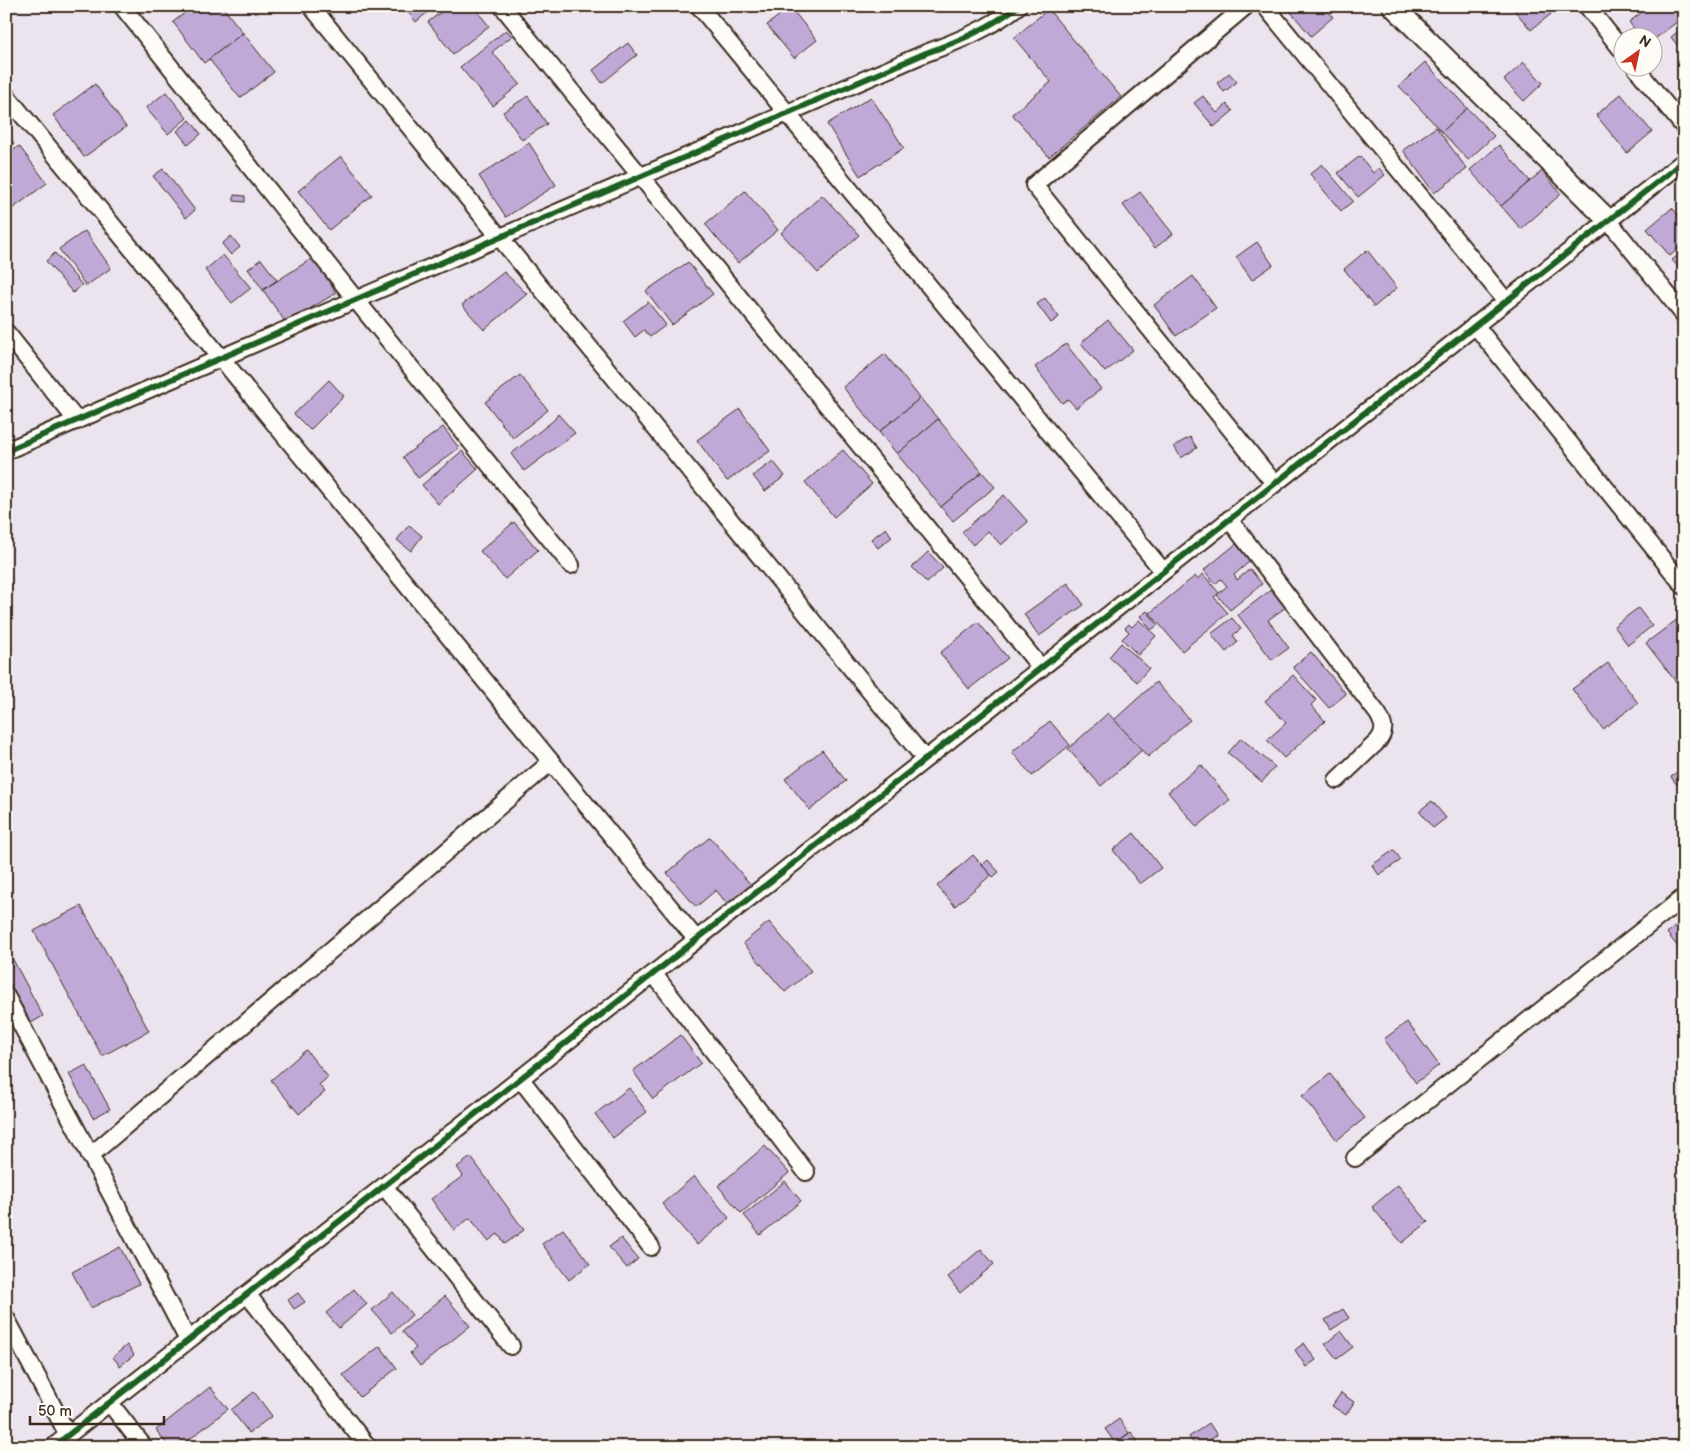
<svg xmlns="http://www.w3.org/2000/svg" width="1690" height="1453" font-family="'Balsamiq Sans',sans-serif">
<rect width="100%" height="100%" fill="#ebe3ed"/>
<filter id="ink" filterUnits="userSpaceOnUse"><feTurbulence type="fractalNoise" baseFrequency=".02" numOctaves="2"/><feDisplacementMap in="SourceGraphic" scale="10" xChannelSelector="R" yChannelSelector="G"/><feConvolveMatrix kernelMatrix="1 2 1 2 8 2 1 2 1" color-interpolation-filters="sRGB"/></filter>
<g filter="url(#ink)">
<!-- building -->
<g fill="#c1a9d7" stroke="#3b2a1e">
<polygon points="194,6 222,6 243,33 204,63 173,22"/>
<polygon points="403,6 435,6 416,22"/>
<polygon points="449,6 473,6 489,26 453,54 428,22"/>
<polygon points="1296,6 1324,6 1333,17 1311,36 1290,11"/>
<polygon points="1511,6 1544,6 1551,14 1531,30"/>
<polygon points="1650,6 1672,6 1682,18 1652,41 1652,38 1641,38 1629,22"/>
<polygon points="790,7 817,40 794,58 767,25"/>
<polygon points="1048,9 1121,97 1049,157 1012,114 1051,82 1014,38"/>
<polygon points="1684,27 1684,54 1671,37"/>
<polygon points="506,30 512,36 492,52 520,84 493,106 460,67"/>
<polygon points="243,33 274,72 240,98 209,59"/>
<polygon points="628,43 637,55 602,83 593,70"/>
<polygon points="1425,62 1467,108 1442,132 1399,86"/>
<polygon points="1524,62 1543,83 1524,101 1504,80"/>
<polygon points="1229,73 1237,82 1224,92 1217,83"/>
<polygon points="95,84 126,127 84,157 53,115"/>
<polygon points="166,92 187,118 168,134 146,108"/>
<polygon points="1621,94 1652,132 1627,153 1596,115"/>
<polygon points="528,96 547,124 522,140 503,112"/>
<polygon points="1203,96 1217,113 1227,104 1233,111 1214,127 1194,103"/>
<polygon points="871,97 904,148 860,176 827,124"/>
<polygon points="1467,108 1494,136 1468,160 1442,132"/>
<polygon points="190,120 201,134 188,145 177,131"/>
<polygon points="1436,127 1467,169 1434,193 1403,150"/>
<polygon points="6,133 14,143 6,148"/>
<polygon points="529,143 556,185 506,217 479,176"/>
<polygon points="1499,145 1530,181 1501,206 1470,170"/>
<polygon points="19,146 47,183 8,212 6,209 6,155"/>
<polygon points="341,156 372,195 329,230 298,191"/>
<polygon points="1360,156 1373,173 1379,168 1385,175 1358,197 1338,173"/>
<polygon points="1322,164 1353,201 1341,211 1310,174"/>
<polygon points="163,169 195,210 186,218 153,176"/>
<polygon points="1542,171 1561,194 1521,229 1501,206"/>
<polygon points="745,191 778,230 738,263 705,224"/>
<polygon points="1140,192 1173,234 1155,248 1123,205"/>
<polygon points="234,195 245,196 245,202 234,201"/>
<polygon points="822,195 859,235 818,273 781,233"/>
<polygon points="1672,208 1684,221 1684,244 1670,256 1647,229"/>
<polygon points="85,231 111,268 86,286 59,249"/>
<polygon points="231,236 240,247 231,255 222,244"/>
<polygon points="1257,242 1273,265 1252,280 1236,257"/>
<polygon points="1367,250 1397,288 1374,307 1344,269"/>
<polygon points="1684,251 1684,274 1672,260"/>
<polygon points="55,253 82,285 73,293 46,261"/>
<polygon points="223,255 251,288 232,303 205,270"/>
<polygon points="314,257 336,293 286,323 263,290"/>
<polygon points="261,259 277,280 263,290 248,269"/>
<polygon points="688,262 713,294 672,325 646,291"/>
<polygon points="504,272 527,294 484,330 462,305"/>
<polygon points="1193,276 1216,308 1176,336 1154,305"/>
<polygon points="1045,298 1059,317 1051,323 1037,304"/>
<polygon points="648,302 666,325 650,337 644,330 635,337 623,321"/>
<polygon points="1108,320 1133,350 1105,372 1081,343"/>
<polygon points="1066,344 1101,389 1076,408 1068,399 1062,403 1035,367"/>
<polygon points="885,354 920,398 879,432 843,387"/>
<polygon points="520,375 548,410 513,438 485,402"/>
<polygon points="329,380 344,396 310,430 294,414"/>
<polygon points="920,398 938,419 897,454 879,432"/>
<polygon points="740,409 770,451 727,481 697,440"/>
<polygon points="558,414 575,433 524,471 511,454 554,420"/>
<polygon points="938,419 982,472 941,507 897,454"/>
<polygon points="443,427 459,448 418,478 403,457"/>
<polygon points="1190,437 1197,448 1181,458 1174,446"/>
<polygon points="843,450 872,484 834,517 805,482"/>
<polygon points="462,451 478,469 438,504 422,485"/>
<polygon points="773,461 785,476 765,491 753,476"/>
<polygon points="982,472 995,487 953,521 941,507"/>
<polygon points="1004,495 1028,522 1001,545 988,531 973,545 962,532"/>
<polygon points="514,522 538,550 505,579 480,551"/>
<polygon points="409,525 422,536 411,551 397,540"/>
<polygon points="886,528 892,537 878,548 871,539"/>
<polygon points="1236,544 1250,561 1234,575 1237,580 1250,569 1262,584 1230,610 1217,595 1227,586 1221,579 1215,584 1204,570"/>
<polygon points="928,552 943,568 927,583 912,567"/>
<polygon points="1203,574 1219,593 1214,597 1228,613 1182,651 1150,613 1195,576 1197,579"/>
<polygon points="1068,583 1084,605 1039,636 1024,614"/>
<polygon points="1272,589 1286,607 1268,620 1289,648 1272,660 1238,615"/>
<polygon points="1638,608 1652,626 1628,645 1614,626"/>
<polygon points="1147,611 1158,625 1151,630 1140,616"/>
<polygon points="1232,618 1241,629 1233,635 1238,642 1226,652 1211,634"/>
<polygon points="1679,618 1684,625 1684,676 1676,682 1646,643"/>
<polygon points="1139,620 1156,636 1138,655 1122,639 1129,632 1125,628 1129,624 1132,627"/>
<polygon points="978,622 1008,658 969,689 940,653"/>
<polygon points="1121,643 1149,668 1137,682 1109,657"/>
<polygon points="1311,652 1346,694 1329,708 1293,667"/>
<polygon points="1608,663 1638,703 1603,729 1572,689"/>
<polygon points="1293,675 1316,700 1311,705 1325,721 1284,758 1267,740 1286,723 1265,701"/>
<polygon points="1156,682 1190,720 1148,757 1114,720"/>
<polygon points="1108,713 1142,750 1101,786 1068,749"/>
<polygon points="1050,721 1070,745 1032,776 1012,752"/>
<polygon points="1241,738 1275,767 1262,782 1228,753"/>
<polygon points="822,750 846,781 810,810 785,779"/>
<polygon points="1201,765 1230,800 1197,827 1168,792"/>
<polygon points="1684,766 1684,779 1677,785 1671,777"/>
<polygon points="1432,801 1446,818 1433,828 1419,811"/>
<polygon points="1134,833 1161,868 1140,884 1113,850"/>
<polygon points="710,837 751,885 728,905 716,890 696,907 667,873"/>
<polygon points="1394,850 1401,860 1379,875 1372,865"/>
<polygon points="973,855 991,875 955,906 937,886"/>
<polygon points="988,860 999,872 993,877 982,865"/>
<polygon points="81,906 149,1031 102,1056 34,931"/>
<polygon points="1684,920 1684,955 1667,933"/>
<polygon points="769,922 811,971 785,992 743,943"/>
<polygon points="10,954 43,1016 31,1023 6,977 6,956"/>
<polygon points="1407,1022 1439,1065 1416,1083 1384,1039"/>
<polygon points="680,1035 701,1063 653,1099 633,1071"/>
<polygon points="306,1050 328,1077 319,1085 325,1092 299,1114 271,1080"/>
<polygon points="86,1065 110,1109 93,1118 69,1074"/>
<polygon points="1330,1074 1365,1118 1337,1140 1302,1096"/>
<polygon points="629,1088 647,1112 613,1138 595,1114"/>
<polygon points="765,1146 789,1173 741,1213 718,1186"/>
<polygon points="471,1157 524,1230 505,1244 498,1234 488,1241 470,1218 454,1230 431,1199 463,1176 457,1167"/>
<polygon points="694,1176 729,1218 697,1245 662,1204"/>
<polygon points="785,1181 801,1201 760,1235 744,1215"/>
<polygon points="1398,1185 1428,1222 1402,1243 1372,1207"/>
<polygon points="563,1229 590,1264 569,1280 542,1244"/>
<polygon points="621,1238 638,1259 627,1268 609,1247"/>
<polygon points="120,1247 139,1284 91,1308 72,1272"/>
<polygon points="981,1249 994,1264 960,1293 948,1277"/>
<polygon points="354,1289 367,1304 339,1328 326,1313"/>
<polygon points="393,1292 412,1315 392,1333 372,1310"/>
<polygon points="298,1293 305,1302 294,1309 288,1300"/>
<polygon points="445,1296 470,1326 420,1366 410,1353 416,1348 402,1331"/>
<polygon points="1343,1309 1349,1318 1331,1330 1325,1320"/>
<polygon points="1341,1331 1353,1347 1337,1359 1325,1344"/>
<polygon points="1304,1343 1316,1360 1306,1367 1295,1350"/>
<polygon points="127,1345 134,1355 120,1366 113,1357"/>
<polygon points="380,1346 397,1368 360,1397 343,1375"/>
<polygon points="210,1387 228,1409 180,1447 169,1447 156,1430"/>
<polygon points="254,1392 272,1416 249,1433 231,1410"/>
<polygon points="1341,1393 1354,1402 1346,1415 1332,1406"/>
<polygon points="1119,1419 1129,1433 1115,1443 1105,1429"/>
<polygon points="1209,1423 1217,1435 1200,1447 1196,1447 1189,1437"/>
<polygon points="1131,1432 1138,1441 1129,1447 1115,1447 1113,1445"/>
<polygon points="118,1440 123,1447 108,1447"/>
</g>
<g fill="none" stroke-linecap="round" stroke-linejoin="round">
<defs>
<g id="minor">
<polyline points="122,6 356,300 571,565"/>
<polyline points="311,6 925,759"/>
<polyline points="502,6 1041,668"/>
<polyline points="699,6 1163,571"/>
<polyline points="1246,6 1034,185 1274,483"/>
<polyline points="1265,6 1506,301"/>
<polyline points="1587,6 1622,50"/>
<polyline points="1636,68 1684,127"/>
<polyline points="6,95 696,939"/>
<polyline points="1608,220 1684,315"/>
<polyline points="1475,325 1684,586"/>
<polyline points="6,332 77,421"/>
<path d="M6,451l920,-398c33,-12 64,-25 92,-47"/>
<path d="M1229,519l149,195c6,11 8,16 0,27l-41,39"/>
<polyline points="653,973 806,1172"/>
<polyline points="6,996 188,1340"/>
<polyline points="520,1078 651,1247"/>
<polyline points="90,1156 551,762"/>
<polyline points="1355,1158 1684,897"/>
<polyline points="384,1186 511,1346"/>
<polyline points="247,1294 368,1447"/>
<polyline points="6,1318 68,1435"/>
<polyline points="109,1402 144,1447"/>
<polyline points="53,1447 1684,161"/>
</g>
<polyline id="tertiary" points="1393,6 1608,220"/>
</defs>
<!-- minor casing -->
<use href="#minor" stroke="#3b2a1e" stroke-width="20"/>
<!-- tertiary casing -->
<use href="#tertiary" stroke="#3b2a1e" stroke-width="24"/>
<!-- minor -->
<use href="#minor" stroke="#fdfcf7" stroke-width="16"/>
<!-- tertiary -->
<use href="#tertiary" stroke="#fdfcf7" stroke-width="20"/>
<defs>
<g id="cycleway">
<path d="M6,451l920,-398c33,-12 64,-25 92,-47"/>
<polyline points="53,1447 1684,161"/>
</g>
</defs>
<!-- cycleway casing -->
<use href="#cycleway" stroke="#fdfcf7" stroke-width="9"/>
<!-- cycleway -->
<use href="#cycleway" stroke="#1b5e20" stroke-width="6"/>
</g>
</g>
<!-- margin -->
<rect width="1690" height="1453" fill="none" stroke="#fdfcf7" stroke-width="25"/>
<rect x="12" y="12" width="1665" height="1428" fill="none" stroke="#3b2a1e" stroke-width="2" filter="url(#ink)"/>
<!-- north arrow -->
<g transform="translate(1638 52) rotate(33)"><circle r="24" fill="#fdfcf7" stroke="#afa8a0"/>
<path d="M0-4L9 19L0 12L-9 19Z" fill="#c8321e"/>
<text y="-8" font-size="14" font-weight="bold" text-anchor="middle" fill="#3b2a1e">N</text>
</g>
<!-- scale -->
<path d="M30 1416v8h134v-8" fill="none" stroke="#3b2a1e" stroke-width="2.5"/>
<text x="38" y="1416" font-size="15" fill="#3b2a1e" stroke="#fdfcf7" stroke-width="4" paint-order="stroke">50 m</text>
</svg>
